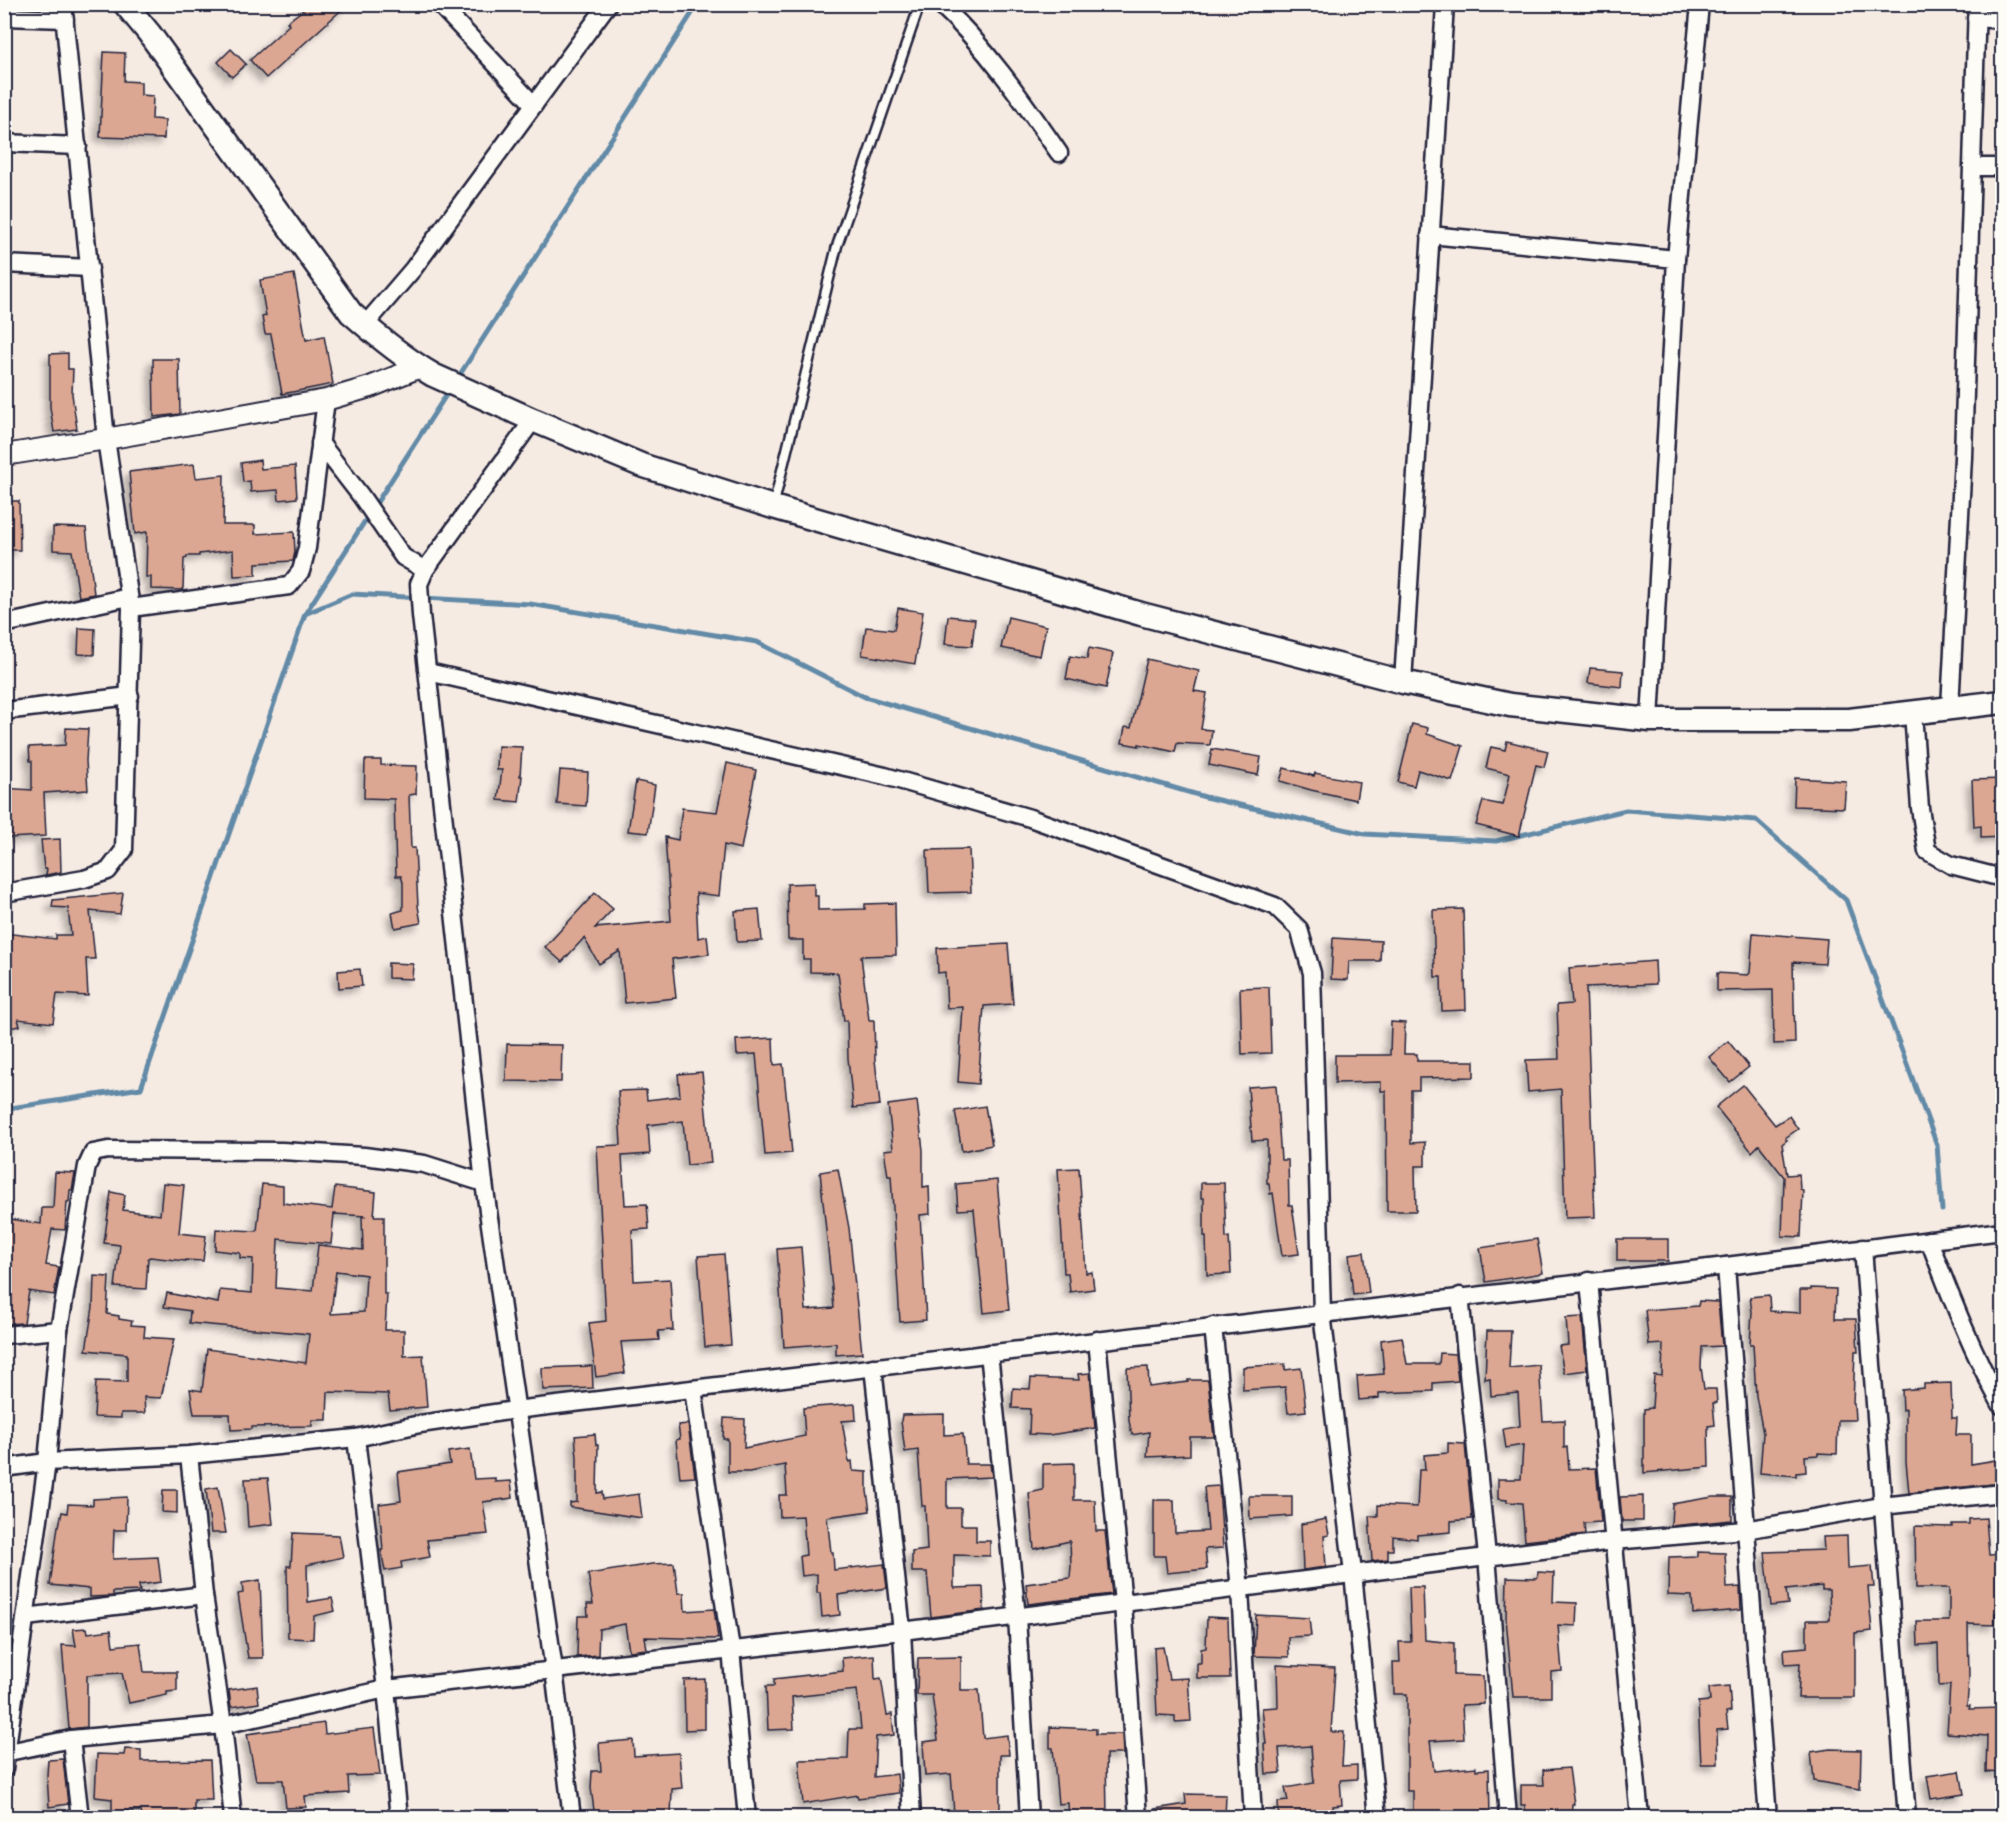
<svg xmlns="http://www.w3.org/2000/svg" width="2007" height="1822" font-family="Pangolin,sans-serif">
<defs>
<filter id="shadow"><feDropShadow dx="-5" dy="5" stdDeviation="3" flood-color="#0004"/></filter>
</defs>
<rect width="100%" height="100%" fill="#f6ebe3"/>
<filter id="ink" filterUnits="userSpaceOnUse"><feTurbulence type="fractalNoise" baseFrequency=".0167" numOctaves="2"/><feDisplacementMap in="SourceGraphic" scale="12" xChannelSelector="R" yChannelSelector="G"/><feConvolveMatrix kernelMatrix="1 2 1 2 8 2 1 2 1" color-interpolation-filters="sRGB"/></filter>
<g filter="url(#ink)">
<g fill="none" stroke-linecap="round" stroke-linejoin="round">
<!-- stream -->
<g stroke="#628aa7" stroke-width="5">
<polyline points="457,379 698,4"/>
<polyline points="305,614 352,594 530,604 757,642 865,697 1205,797 1365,834 1496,841 1626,810 1756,820 1846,900 1937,1145 1942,1210"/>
<polyline points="4,1109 141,1088 305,614 450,389"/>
</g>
</g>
<!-- building -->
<g fill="#dca792" stroke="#22223b" stroke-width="1.5" fill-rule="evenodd" filter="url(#shadow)">
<polygon points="311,4 348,4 266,78 250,60 289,25 287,22"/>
<polygon points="231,49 246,64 232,77 218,62"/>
<polygon points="104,52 125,53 124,81 141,82 141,95 153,96 152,119 165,120 164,139 100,137"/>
<polygon points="294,274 306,340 324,336 333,384 282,394 271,334 265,334 262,317 266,316 260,280"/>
<polygon points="68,353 68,369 73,369 72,394 77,429 54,432 50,407 50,354"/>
<polygon points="153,359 179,359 180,414 154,417"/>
<polygon points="260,460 261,469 295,466 297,498 279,500 278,490 251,492 250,481 243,482 241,463"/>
<polygon points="194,464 196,478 224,475 223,525 255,525 255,534 294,532 295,552 293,561 256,563 256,575 234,576 233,550 199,554 199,556 187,556 187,558 184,559 183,590 151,589 151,577 146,577 147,532 135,534 129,472"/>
<polygon points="4,501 19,501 20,550 4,550"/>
<polygon points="53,527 86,528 94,594 79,597 72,551 53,550"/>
<polygon points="898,608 923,612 915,664 862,655 866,627 894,630"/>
<polygon points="948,616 975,619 972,646 945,644"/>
<polygon points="1008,617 1046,626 1040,656 1001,648"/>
<polygon points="79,628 95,629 94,655 78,654"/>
<polygon points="1089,648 1113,653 1106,688 1066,679 1070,656 1087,659"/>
<polygon points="1147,659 1199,671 1194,691 1207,693 1201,729 1212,730 1210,745 1177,743 1175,752 1139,744 1139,746 1122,743 1125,727 1131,728"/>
<polygon points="1590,668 1623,671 1622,687 1588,683"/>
<polygon points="1412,724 1428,728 1427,734 1463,746 1452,781 1418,770 1414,786 1398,782"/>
<polygon points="66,728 88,729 86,761 88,790 44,793 46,836 7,838 4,788 32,790 32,761 30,761 29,747 65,745"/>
<polygon points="1507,741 1548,751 1544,767 1536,765 1519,836 1476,825 1483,801 1503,805 1510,774 1486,768 1491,747 1505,750"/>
<polygon points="498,746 522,747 520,776 522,776 519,802 498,800 502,770 497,770"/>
<polygon points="1212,749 1261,757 1258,775 1209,765"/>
<polygon points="365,760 381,760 381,765 417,766 416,794 409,795 411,848 415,848 418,906 421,923 395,928 392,913 403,910 403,882 401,876 396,876 394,799 364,798"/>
<polygon points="727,763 756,770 741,849 724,845 719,896 696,893 698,938 707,936 709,954 672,959 676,998 625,1003 620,951 599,964 584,938 562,962 545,947 595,893 613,909 595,928 671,921 665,837 678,840 682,808 717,812"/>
<polygon points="1284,768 1314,776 1315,773 1359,782 1356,800 1311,790 1280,781"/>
<polygon points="560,770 588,772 586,806 557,804"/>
<polygon points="1795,778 1846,781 1844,808 1794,806"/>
<polygon points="2002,779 2002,837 1981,838 1981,826 1974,827 1972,780"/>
<polygon points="636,781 655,785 648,833 628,831"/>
<polygon points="60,839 61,872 46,875 47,869 44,869 41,840"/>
<polygon points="969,849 971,892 929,893 927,850"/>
<polygon points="814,883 814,896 818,896 818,910 865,909 865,904 895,903 896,955 861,956 869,1020 874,1020 875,1060 880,1105 853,1108 848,1058 847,1020 844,1021 838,973 810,972 810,959 803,959 803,940 788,940 787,884"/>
<polygon points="123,893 120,914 90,911 95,959 86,959 88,996 57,994 53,1023 18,1019 20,1026 4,1029 4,933 56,939 56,935 71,935 68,908 52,907 53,900"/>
<polygon points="759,909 762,941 737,942 735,911"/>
<polygon points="1463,909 1466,1010 1442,1011 1441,977 1435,977 1433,910"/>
<polygon points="1753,933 1827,939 1825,964 1793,962 1795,1043 1774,1044 1773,990 1717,991 1717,973 1748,975 1750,973"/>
<polygon points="1333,938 1381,941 1380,961 1349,961 1348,980 1331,979"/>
<polygon points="1008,944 1013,1004 984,1006 978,1084 958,1082 963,1007 947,1008 945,972 938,973 937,948"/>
<polygon points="1655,961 1656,984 1586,987 1595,1217 1565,1218 1561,1089 1528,1092 1526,1060 1559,1059 1557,1005 1572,1004 1569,968"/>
<polygon points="388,963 413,964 412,979 388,978"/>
<polygon points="360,969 362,986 339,988 338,971"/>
<polygon points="1269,987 1271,1053 1242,1054 1240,988"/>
<polygon points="1391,1022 1405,1023 1404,1054 1417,1054 1417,1061 1474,1061 1474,1077 1419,1078 1419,1090 1411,1090 1411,1143 1425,1142 1425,1166 1415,1166 1416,1211 1387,1211 1386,1091 1381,1091 1381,1082 1335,1083 1335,1055 1390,1055"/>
<polygon points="773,1038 774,1065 783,1064 792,1153 765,1155 756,1054 737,1055 736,1040"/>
<polygon points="1728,1041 1749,1067 1730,1082 1709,1057"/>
<polygon points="507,1044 562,1045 561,1082 506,1081"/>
<polygon points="702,1072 711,1163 687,1165 683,1121 648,1125 650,1154 622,1156 625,1205 647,1204 649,1229 632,1230 634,1281 670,1279 673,1330 658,1331 659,1340 621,1342 625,1373 596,1377 589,1323 606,1321 597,1146 621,1145 618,1091 646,1090 647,1100 680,1096 678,1074"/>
<polygon points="1276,1085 1281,1160 1288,1160 1289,1205 1292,1205 1299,1254 1282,1256 1273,1193 1270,1194 1269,1183 1267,1183 1267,1140 1252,1141 1248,1087"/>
<polygon points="1743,1085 1775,1125 1789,1116 1798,1129 1785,1138 1787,1140 1782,1144 1787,1175 1799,1174 1800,1189 1803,1190 1801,1237 1782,1236 1784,1177 1759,1145 1752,1152 1716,1107"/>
<polygon points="917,1101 923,1150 923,1187 929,1186 930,1214 920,1215 926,1320 900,1322 891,1176 888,1176 884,1150 893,1149 888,1105"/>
<polygon points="985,1106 992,1145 962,1151 955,1111"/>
<polygon points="1079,1168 1086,1273 1092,1272 1094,1289 1070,1292 1068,1273 1064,1273 1058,1169"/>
<polygon points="838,1169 849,1228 862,1353 836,1355 836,1343 784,1347 777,1249 801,1247 806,1310 834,1308 820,1172"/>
<polygon points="55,1172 75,1173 72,1190 70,1190 69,1202 67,1202 65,1230 52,1229 46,1265 59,1267 54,1295 29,1291 24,1323 4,1324 4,1291 7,1292 11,1258 4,1257 4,1218 41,1224 42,1208 53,1208"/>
<polygon points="997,1180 1009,1310 984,1313 974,1209 958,1210 956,1184"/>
<polygon points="163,1183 184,1185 179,1233 206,1236 203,1261 185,1260 185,1261 150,1257 148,1258 146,1289 115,1287 120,1245 104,1243 111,1192 125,1195 123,1210 160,1215"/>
<polygon points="1201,1183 1224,1183 1226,1238 1229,1237 1231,1274 1207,1275 1206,1236 1204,1236 1204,1198 1201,1198"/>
<path d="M262,1184l21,2v17l49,6 3,-22 41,5 -2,24h10v78h3l-2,36h19v26l19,-1 4,52 -37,3 -2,-16 -60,-2 -1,28h-15v6l-60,1v2l-21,1 -1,-16h-36l-4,-25 12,2 5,-42 99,14 3,-29 -120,-11 1,-12 -26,-4 3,-14 51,10 2,-13 32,3 1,-34 -13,-1v-5l-25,-3 1,-21 41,2zM334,1214l32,2 -4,1 1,33 -45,-5 -5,46 -37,-3 2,-49 53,5zM336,1271l30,4 -2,37 -33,2z"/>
<polygon points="1537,1239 1543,1273 1486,1282 1480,1248"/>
<rect x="1617" y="1239" width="51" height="22"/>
<polygon points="1364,1252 1369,1293 1353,1295 1349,1254"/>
<polygon points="724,1254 731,1345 705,1347 698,1256"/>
<polygon points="94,1276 109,1277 107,1314 119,1316 119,1319 132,1321 131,1325 145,1326 144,1337 174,1339 161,1398 144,1397 145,1413 121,1413 121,1418 94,1417 96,1381 127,1382 127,1354 86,1350 93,1307"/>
<polygon points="1811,1288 1836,1289 1835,1319 1856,1319 1858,1351 1855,1351 1853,1404 1854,1404 1855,1420 1838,1420 1837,1454 1818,1453 1818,1455 1805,1456 1806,1472 1796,1473 1796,1476 1760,1473 1763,1433 1756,1396 1753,1344 1750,1344 1752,1312 1750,1297 1769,1295 1770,1311 1800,1313 1800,1290 1811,1290"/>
<polygon points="1699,1301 1718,1302 1722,1346 1702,1347 1701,1367 1704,1389 1716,1389 1717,1403 1713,1403 1715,1425 1708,1426 1709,1467 1644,1473 1644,1409 1652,1408 1654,1375 1662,1376 1663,1344 1649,1345 1645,1310 1698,1306"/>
<polygon points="1582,1317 1587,1370 1564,1373 1559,1346 1568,1345 1566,1318"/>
<polygon points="1487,1331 1511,1331 1509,1368 1539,1365 1543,1421 1564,1420 1564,1448 1567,1447 1569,1469 1596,1468 1601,1522 1584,1523 1585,1534 1525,1541 1522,1503 1507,1502 1507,1500 1498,1499 1498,1479 1521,1479 1523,1445 1506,1448 1503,1429 1520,1426 1518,1393 1491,1396 1490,1378 1485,1379"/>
<polygon points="1402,1337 1407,1364 1439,1364 1440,1353 1455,1354 1458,1381 1433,1383 1433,1391 1379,1393 1379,1398 1359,1400 1357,1376 1384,1374 1381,1340"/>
<polygon points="1285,1364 1285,1370 1301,1368 1306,1411 1288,1413 1285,1387 1243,1390 1243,1367"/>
<polygon points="592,1366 593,1388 543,1390 542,1368"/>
<polygon points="1148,1367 1149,1387 1188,1382 1188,1380 1208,1380 1214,1437 1190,1437 1190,1455 1147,1457 1149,1432 1132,1435 1129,1421 1127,1368"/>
<polygon points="1090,1373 1095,1428 1049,1435 1029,1434 1030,1409 1012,1408 1013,1388 1030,1389 1031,1378 1079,1380 1078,1374"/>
<polygon points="1951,1383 1952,1418 1957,1418 1956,1435 1971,1435 1971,1464 2002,1459 2002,1483 1909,1493 1906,1462 1906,1409 1903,1410 1902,1390 1924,1388 1924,1384"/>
<polygon points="855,1404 856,1420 842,1421 849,1462 852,1461 853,1471 867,1472 867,1491 870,1511 827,1517 831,1552 833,1552 834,1570 884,1564 887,1588 838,1595 840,1615 822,1617 820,1593 817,1593 817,1574 802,1576 800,1556 806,1555 803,1516 780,1517 779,1495 787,1495 785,1465 749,1472 728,1472 728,1439 723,1439 724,1418 745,1419 744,1448 805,1436 803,1408"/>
<polygon points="944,1414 944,1435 963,1434 966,1464 990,1464 992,1477 947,1479 947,1508 961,1508 961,1525 976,1525 976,1541 990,1541 990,1556 954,1555 954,1588 983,1587 984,1610 931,1617 927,1572 912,1572 912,1552 927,1550 925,1506 922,1506 918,1450 905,1452 901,1421 902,1415"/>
<polygon points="688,1424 695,1477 680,1478 676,1440 680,1439 678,1425"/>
<polygon points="595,1434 596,1445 598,1445 597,1493 602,1492 603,1499 639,1494 642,1518 570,1507 570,1503 577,1502 577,1457 575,1436"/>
<polygon points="1448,1443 1465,1444 1472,1519 1451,1521 1451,1532 1417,1535 1417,1539 1393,1536 1393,1550 1388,1550 1388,1559 1372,1561 1369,1516 1378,1516 1378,1505 1417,1507 1419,1470 1425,1470 1424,1455 1448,1453"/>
<polygon points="470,1449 474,1479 495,1478 495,1482 511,1481 513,1498 483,1502 488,1534 427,1540 430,1557 401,1562 402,1568 385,1571 381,1550 383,1550 379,1504 401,1501 398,1472 450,1464 448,1452"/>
<polygon points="1074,1463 1074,1500 1095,1500 1096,1531 1105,1531 1112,1594 1028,1604 1026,1584 1070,1578 1071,1566 1070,1541 1034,1549 1029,1493 1043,1490 1043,1464"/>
<polygon points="268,1478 273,1524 248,1527 245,1479"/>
<polygon points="1219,1486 1223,1548 1205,1549 1207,1569 1167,1573 1165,1556 1154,1556 1154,1500 1174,1500 1175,1533 1208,1531 1204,1487"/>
<polygon points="218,1487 226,1533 211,1533 206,1489"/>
<polygon points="163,1490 177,1490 177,1513 162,1512"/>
<polygon points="1249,1496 1292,1496 1292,1516 1250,1519"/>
<polygon points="1643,1496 1643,1521 1622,1521 1620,1497"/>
<polygon points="127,1497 126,1530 114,1530 113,1559 158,1557 161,1582 139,1585 140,1591 113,1592 113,1596 90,1597 90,1589 50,1585 58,1526 59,1526 62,1512 67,1513 68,1504 93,1505 93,1499"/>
<polygon points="1713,1497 1732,1497 1732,1520 1671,1526 1672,1504"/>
<polygon points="1986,1518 1989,1555 2002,1554 2002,1613 1995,1613 1995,1625 1968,1624 1969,1679 1967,1706 1970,1706 1969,1709 2002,1708 2002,1773 1986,1772 1987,1736 1947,1733 1950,1685 1939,1686 1938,1644 1918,1645 1917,1621 1949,1621 1949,1588 1916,1588 1915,1526 1952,1527 1952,1524 1969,1524 1969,1519"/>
<polygon points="1326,1519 1329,1535 1324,1536 1326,1567 1303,1570 1301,1524"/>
<polygon points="293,1533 339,1535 343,1557 307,1565 308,1602 332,1598 335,1611 314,1616 313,1639 288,1638 287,1566 291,1566"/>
<polygon points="1847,1536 1848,1568 1872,1566 1874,1587 1868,1587 1872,1631 1855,1633 1855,1698 1798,1698 1800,1663 1785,1664 1784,1649 1807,1647 1807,1620 1830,1620 1829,1590 1822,1590 1822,1586 1786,1590 1788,1604 1771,1606 1765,1552 1824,1550 1823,1537"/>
<polygon points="1697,1552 1725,1553 1727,1588 1740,1587 1741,1610 1693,1614 1692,1596 1668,1595 1669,1557 1697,1556"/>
<polygon points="674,1563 678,1593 684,1593 685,1611 714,1609 718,1639 645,1637 647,1649 629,1651 625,1624 599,1629 598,1655 577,1657 578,1616 588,1616 587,1604 593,1604 588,1574 652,1564"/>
<polygon points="1538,1572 1554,1573 1553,1602 1577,1603 1576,1626 1558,1625 1562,1671 1551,1672 1551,1697 1513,1697 1506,1618 1507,1577 1537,1578"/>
<polygon points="260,1580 263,1658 248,1658 238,1594 243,1593 242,1583"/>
<polygon points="1409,1587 1423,1587 1425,1640 1454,1643 1454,1675 1483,1676 1484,1704 1462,1705 1464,1739 1430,1741 1434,1771 1476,1767 1476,1770 1489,1769 1490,1818 1413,1818 1413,1791 1407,1791 1407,1694 1394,1694 1393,1662 1400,1662 1399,1642 1411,1642"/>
<polygon points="1256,1615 1309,1618 1311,1636 1288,1637 1289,1657 1254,1656"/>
<polygon points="1207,1617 1228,1618 1230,1678 1197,1678 1197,1663 1201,1663 1201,1649 1206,1648"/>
<polygon points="87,1628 88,1633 111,1630 113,1646 140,1643 144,1672 177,1672 177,1691 167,1692 167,1695 129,1703 122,1673 87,1675 87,1727 69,1729 62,1645 76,1646 73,1629"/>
<polygon points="1163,1647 1169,1679 1188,1678 1191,1721 1175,1722 1175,1716 1157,1715 1154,1648"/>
<polygon points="874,1655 875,1679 881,1678 887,1715 892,1714 894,1735 876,1737 874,1777 897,1774 899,1793 858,1798 857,1795 803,1804 799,1760 848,1759 849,1729 861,1729 857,1690 792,1697 794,1729 768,1730 766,1686 774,1686 774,1679 843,1671 842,1658"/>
<polygon points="961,1657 961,1690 979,1690 983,1738 1007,1735 1009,1755 1000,1755 1000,1818 978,1818 978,1812 954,1814 951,1774 925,1776 923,1742 938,1740 932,1695 917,1695 918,1658"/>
<polygon points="1277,1665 1335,1668 1331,1732 1344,1732 1342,1766 1357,1765 1357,1779 1340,1780 1342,1805 1333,1806 1333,1818 1279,1818 1278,1802 1288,1801 1285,1788 1314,1783 1311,1746 1279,1748 1281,1773 1266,1774 1264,1744 1266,1744 1262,1708 1278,1707"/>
<polygon points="705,1679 705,1729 685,1730 684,1680"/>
<polygon points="257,1686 259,1703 231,1707 229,1690"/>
<polygon points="1729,1686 1731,1711 1726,1712 1728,1729 1717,1730 1718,1764 1701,1764 1698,1702 1710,1701 1709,1688"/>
<polygon points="324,1723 325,1734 374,1728 380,1775 348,1776 349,1793 305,1796 306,1807 286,1808 283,1780 256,1780 247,1734"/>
<polygon points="1050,1727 1096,1729 1096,1734 1122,1734 1123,1754 1106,1754 1107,1818 1069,1818 1068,1803 1058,1804 1053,1748 1050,1748"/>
<polygon points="633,1740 634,1756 679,1753 682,1788 672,1789 671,1818 595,1818 591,1788 592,1771 601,1771 599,1743"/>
<polygon points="125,1749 141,1750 141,1761 210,1760 212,1800 194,1800 194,1815 142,1817 141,1811 112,1811 112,1799 95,1797 97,1754 124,1755"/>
<polygon points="1830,1749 1861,1750 1860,1789 1814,1781 1811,1752"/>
<polygon points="63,1759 68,1804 49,1807 47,1775 48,1760"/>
<polygon points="1569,1768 1574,1804 1572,1804 1571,1818 1524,1818 1525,1805 1521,1805 1521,1785 1544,1785 1543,1770"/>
<polygon points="1960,1771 1964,1794 1931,1799 1927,1776"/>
<polygon points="1185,1794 1226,1795 1225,1818 1155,1818 1155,1809 1186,1804"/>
</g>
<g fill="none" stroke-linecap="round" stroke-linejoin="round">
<defs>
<polyline id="service" points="773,507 837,246 920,4"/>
<g id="minor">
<polyline points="439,4 534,105"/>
<path d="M940,4c46,43 83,97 119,149"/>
<polyline points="4,17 65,19"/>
<polyline points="1976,18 2002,20"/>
<polyline points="4,143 78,146"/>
<polyline points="1973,167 2002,167"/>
<polyline points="1430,235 1676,259 1650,720"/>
<polyline points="1676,259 1700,4"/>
<polyline points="4,264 90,268"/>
<polyline points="365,325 413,269 608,4"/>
<polyline points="533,420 425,570 419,584 421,615 484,1183 554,1670 572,1818"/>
<polyline points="320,443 361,496 403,557 425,570"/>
<polyline points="131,608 289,586 301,571 307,548 326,400"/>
<polyline points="4,624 129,597"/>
<polyline points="428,672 885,776 1030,818 1275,906 1299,929 1312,973 1322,1313 1353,1573 1377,1818"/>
<polyline points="1403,682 1445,4"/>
<polyline points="1950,708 1963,457 1977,4"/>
<polyline points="4,711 130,696"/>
<polyline points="1913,713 1920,808 1927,851 1951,865 2002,878"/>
<polyline points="4,893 84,879 108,871 124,850 131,608 106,439 63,4"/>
<path d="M1929,1240c21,55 44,114 73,166"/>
<polyline points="1863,1248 1907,1818"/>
<polyline points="1726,1266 1768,1818"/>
<polyline points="1589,1281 1640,1818"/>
<polyline points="1460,1296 1487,1556 1508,1818"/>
<polyline points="1213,1326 1240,1589 1253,1818"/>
<polyline points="4,1335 59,1330"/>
<polyline points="1097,1340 1123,1603 1138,1818"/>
<polyline points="989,1353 1017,1617 1029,1818"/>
<polyline points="873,1367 902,1631 912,1818"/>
<polyline points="693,1389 731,1650 747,1818"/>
<polyline points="356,1438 386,1689 399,1818"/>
<polyline points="189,1455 204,1595 223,1725 233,1818"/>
<polyline points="4,1468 47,1462 189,1455 356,1438 420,1424 515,1410 1726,1266 2002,1231"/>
<polyline points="26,1617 204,1595"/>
<polyline points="71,1739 80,1818"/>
<polyline points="4,1753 71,1739 223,1725 386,1689 902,1631 1613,1541 1745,1530 1882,1506 2002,1493"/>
<polyline points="4,1769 47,1462 59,1330 87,1166 93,1153 108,1150 282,1151 364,1156 424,1164 484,1183"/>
</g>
<polyline id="tertiary" points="4,455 106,439 326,400 370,387 420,367"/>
<path id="secondary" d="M125,4l24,29 202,280c26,23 53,45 82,62l100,45 108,45 132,42 368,107 262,68 107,23 140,15h199l153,-18"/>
</defs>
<!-- service casing -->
<use href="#service" stroke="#22223b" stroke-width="13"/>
<!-- minor casing -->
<use href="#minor" stroke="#22223b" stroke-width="21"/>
<!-- tertiary casing -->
<use href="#tertiary" stroke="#22223b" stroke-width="24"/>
<!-- secondary casing -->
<use href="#secondary" stroke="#22223b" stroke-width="27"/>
<!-- service -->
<use href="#service" stroke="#fdfcf7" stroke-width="8"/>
<!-- minor -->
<use href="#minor" stroke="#fdfcf7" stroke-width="16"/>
<!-- tertiary -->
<use href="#tertiary" stroke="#fdfcf7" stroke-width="20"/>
<!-- secondary -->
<use href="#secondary" stroke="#fdfcf7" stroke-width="22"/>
</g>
</g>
<!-- margin -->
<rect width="2007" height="1822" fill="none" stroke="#fdfcf7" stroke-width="24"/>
<rect x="12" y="12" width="1983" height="1798" fill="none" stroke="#22223b" stroke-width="2" filter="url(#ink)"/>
</svg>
